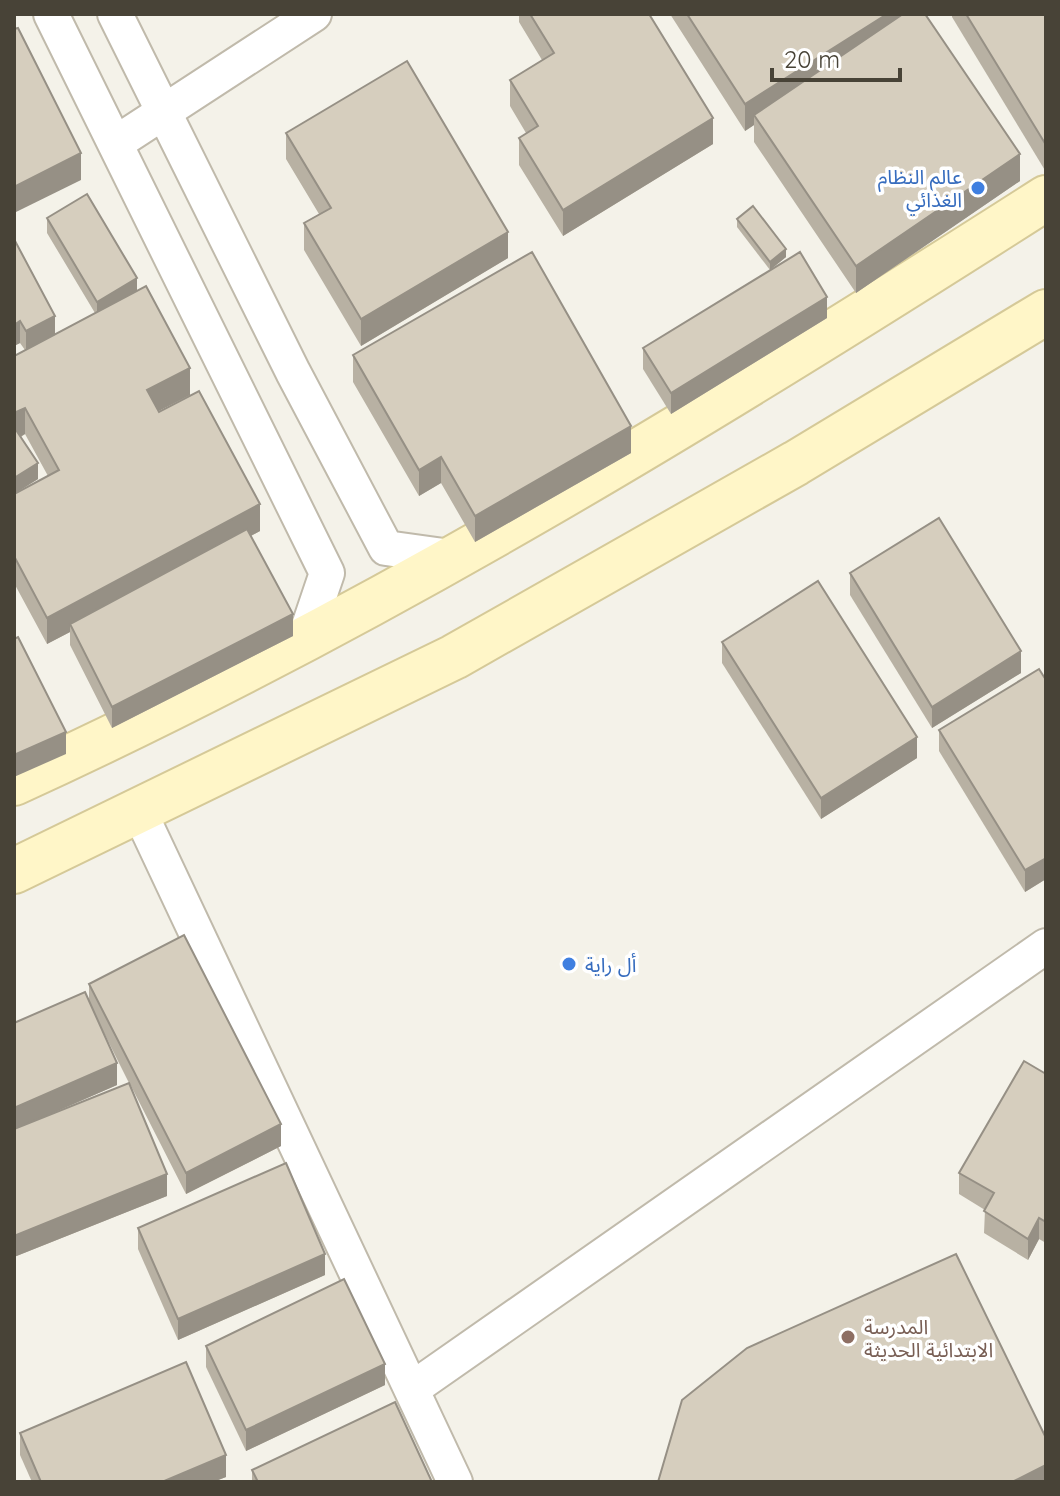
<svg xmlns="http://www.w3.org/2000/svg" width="1060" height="1496" font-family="Quicksand,'Noto Sans Arabic',sans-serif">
<rect width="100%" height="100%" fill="#f4f2e9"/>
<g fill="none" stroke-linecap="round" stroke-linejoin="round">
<defs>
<g id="street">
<polyline points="51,14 327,573 305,638"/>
<polyline points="115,14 293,372 386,548 458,558"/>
<polyline points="116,143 314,14"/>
<polyline points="139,811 455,1482"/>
<polyline points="412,1389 1046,946"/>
</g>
<g id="secondary">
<path d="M14,783c361,-165 699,-372 1032,-585"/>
<polyline points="14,871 454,657 796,463 1046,312"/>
</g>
</defs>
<!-- street casing -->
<use href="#street" stroke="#c0baab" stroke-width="38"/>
<!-- secondary casing -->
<use href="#secondary" stroke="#d5c998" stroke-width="48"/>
<!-- street -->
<use href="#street" stroke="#fff" stroke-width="34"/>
<!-- secondary -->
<use href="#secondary" stroke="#fff6c8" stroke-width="44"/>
</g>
<!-- wall -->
<g fill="#b8b1a3" fill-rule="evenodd">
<polygon points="519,14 649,14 713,144 563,236 519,165 519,138 526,133 510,106 510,80 542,60 519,22"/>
<polygon points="670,14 925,14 1020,181 856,293 754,142 754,125 745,131"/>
<polygon points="952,14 1046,14 1046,172 952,17"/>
<polygon points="286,133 508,258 361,346 304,250 304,223 319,214 286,159"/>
<polygon points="47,218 137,291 190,395 158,411 260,531 251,536 293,636 112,728 70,645 70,632 47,644 14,583 14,494 48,476 25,434 21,437 38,479 14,494 25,350 20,343 14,346 14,239 55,334 95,313 47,233"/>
<polygon points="737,219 786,257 770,270 737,227"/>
<polygon points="827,318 671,414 643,369 643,348"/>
<polygon points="353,355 631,453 475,542 441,483 419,496 353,382"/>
<polygon points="850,573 1021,673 932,728 850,595"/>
<polygon points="722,642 917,758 821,819 722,663"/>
<polygon points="1046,680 1046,879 1025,892 939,751 939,730"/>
<path d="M89,984l192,162 -95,48 -56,-110 37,112 -153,61v-234l75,-21zM100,1025l29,58 -92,37 80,-35z"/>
<polygon points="1046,1074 1046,1243 1039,1239 1028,1260 984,1233 985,1210 959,1194 959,1173"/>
<polygon points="138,1228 325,1275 178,1340 138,1249"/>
<polygon points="206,1346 385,1385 246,1451 206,1367"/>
<polygon points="20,1433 226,1477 213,1482 32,1482 20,1455"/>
<polygon points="252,1470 432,1482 252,1482"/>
</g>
<!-- shaded-wall -->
<g fill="#969085">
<polygon points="887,14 913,14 754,115 754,125 745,131 745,104"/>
<polygon points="713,118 713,144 563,236 563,210"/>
<polygon points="81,153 81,180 14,213 14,187"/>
<polygon points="1020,154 1020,181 856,293 856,266"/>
<polygon points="508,232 508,258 361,346 361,319"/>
<polygon points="786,249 786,257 770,270 770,262"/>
<polygon points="137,278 137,293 97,317 97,302"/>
<polygon points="827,297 827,318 671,414 671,393"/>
<polygon points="55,316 55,337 26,353 26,331"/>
<polygon points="20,321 20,343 14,346 14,325"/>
<polygon points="190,368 190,395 147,417 147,390"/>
<polygon points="25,408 25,434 14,440 14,413"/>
<polygon points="631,426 631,453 475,542 475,516"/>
<polygon points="441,457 441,483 419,496 419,470"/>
<polygon points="38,463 38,479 14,494 14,478"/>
<polygon points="260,504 260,531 73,630 70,624 70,632 47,644 47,618"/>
<polygon points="293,614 293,636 112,728 112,707"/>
<polygon points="1021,651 1021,673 932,728 932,707"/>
<polygon points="66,732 66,754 14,777 14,755"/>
<polygon points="917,737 917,758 821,819 821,798"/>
<polygon points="1046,858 1046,879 1025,892 1025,870"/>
<polygon points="117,1063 117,1085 14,1130 14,1108"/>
<polygon points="281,1124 281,1146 186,1194 186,1173"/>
<polygon points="167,1174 167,1196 14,1257 14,1236"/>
<polygon points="1039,1218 1039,1239 1028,1260 1028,1239"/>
<polygon points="325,1254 325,1275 178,1340 178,1319"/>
<polygon points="385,1364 385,1385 246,1451 246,1430"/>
<polygon points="226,1455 226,1477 213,1482 162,1482"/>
<polygon points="1046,1465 1046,1482 1012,1482"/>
</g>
<!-- building -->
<g fill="#d6cebe" stroke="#969085" stroke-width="2">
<polygon points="530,14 649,14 713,118 563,210 519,138 538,126 510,80 554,53"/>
<polygon points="687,14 887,14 745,104"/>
<polygon points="903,14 925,14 1020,154 856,266 754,115"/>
<polygon points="966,14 1046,14 1046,145"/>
<polygon points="18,28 81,153 14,187 14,29"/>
<polygon points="407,61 508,232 361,319 304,223 331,208 286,133"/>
<polygon points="87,194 137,278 97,302 47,218"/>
<polygon points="753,206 786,249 770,262 737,219"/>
<polygon points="14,239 55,316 26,331 20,321 14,325"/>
<polygon points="532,252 631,426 475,516 441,457 419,470 353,355"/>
<polygon points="800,252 827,297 671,393 643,348"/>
<polygon points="146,286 190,368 147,390 159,412 199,391 260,504 47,618 14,556 14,494 59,470 25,408 14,413 14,356"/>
<polygon points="14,427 38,463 14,478"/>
<polygon points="939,518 1021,651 932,707 850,573"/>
<polygon points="247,529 293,614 112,707 70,624"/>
<polygon points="818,581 917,737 821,798 722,642"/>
<polygon points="18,637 66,732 14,755 14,639"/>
<polygon points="1039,669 1046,680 1046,858 1025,870 939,730"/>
<polygon points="184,935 281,1124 186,1173 89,984"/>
<polygon points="85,992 117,1063 14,1108 14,1023"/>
<polygon points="1024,1061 1046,1074 1046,1222 1039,1218 1028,1239 984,1211 994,1193 959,1173"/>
<polygon points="129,1083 167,1174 14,1236 14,1129"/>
<polygon points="286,1163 325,1254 178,1319 138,1228"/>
<polygon points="956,1254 1046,1438 1046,1465 1012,1482 658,1482 682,1400 747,1348"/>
<polygon points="344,1279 385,1364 246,1430 206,1346"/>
<polygon points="186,1362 226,1455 162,1482 41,1482 20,1433"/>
<polygon points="395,1402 432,1482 258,1482 252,1470"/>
</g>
<!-- markers -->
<g fill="#3f7fe0" stroke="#fff" stroke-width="3">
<circle cx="978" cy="188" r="8"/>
<circle cx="569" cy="964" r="8"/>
</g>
<circle fill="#8d6e63" stroke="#fff" stroke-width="3" cx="848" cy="1337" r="8"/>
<g text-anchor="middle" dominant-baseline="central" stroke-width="7" stroke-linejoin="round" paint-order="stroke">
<!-- shop labels -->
<g font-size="20" fill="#366cbe" stroke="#fff" text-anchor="end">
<text x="962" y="176">عالم النظام<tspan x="962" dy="23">الغذائي</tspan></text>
<text x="585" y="964" text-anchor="start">أل راية</text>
</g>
<!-- education labels -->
<g font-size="20" fill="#785e54" stroke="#fff" text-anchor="start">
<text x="864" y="1326">المدرسة<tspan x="864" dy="23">الابتدائية الحديثة</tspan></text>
</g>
</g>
<!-- border -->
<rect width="1060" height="1496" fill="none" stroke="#484337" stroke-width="32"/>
<!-- scale -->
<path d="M772 68v12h128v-12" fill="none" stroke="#484337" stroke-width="4"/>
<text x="784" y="68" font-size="24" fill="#484337" stroke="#ffffff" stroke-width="6" paint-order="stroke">20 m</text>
</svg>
